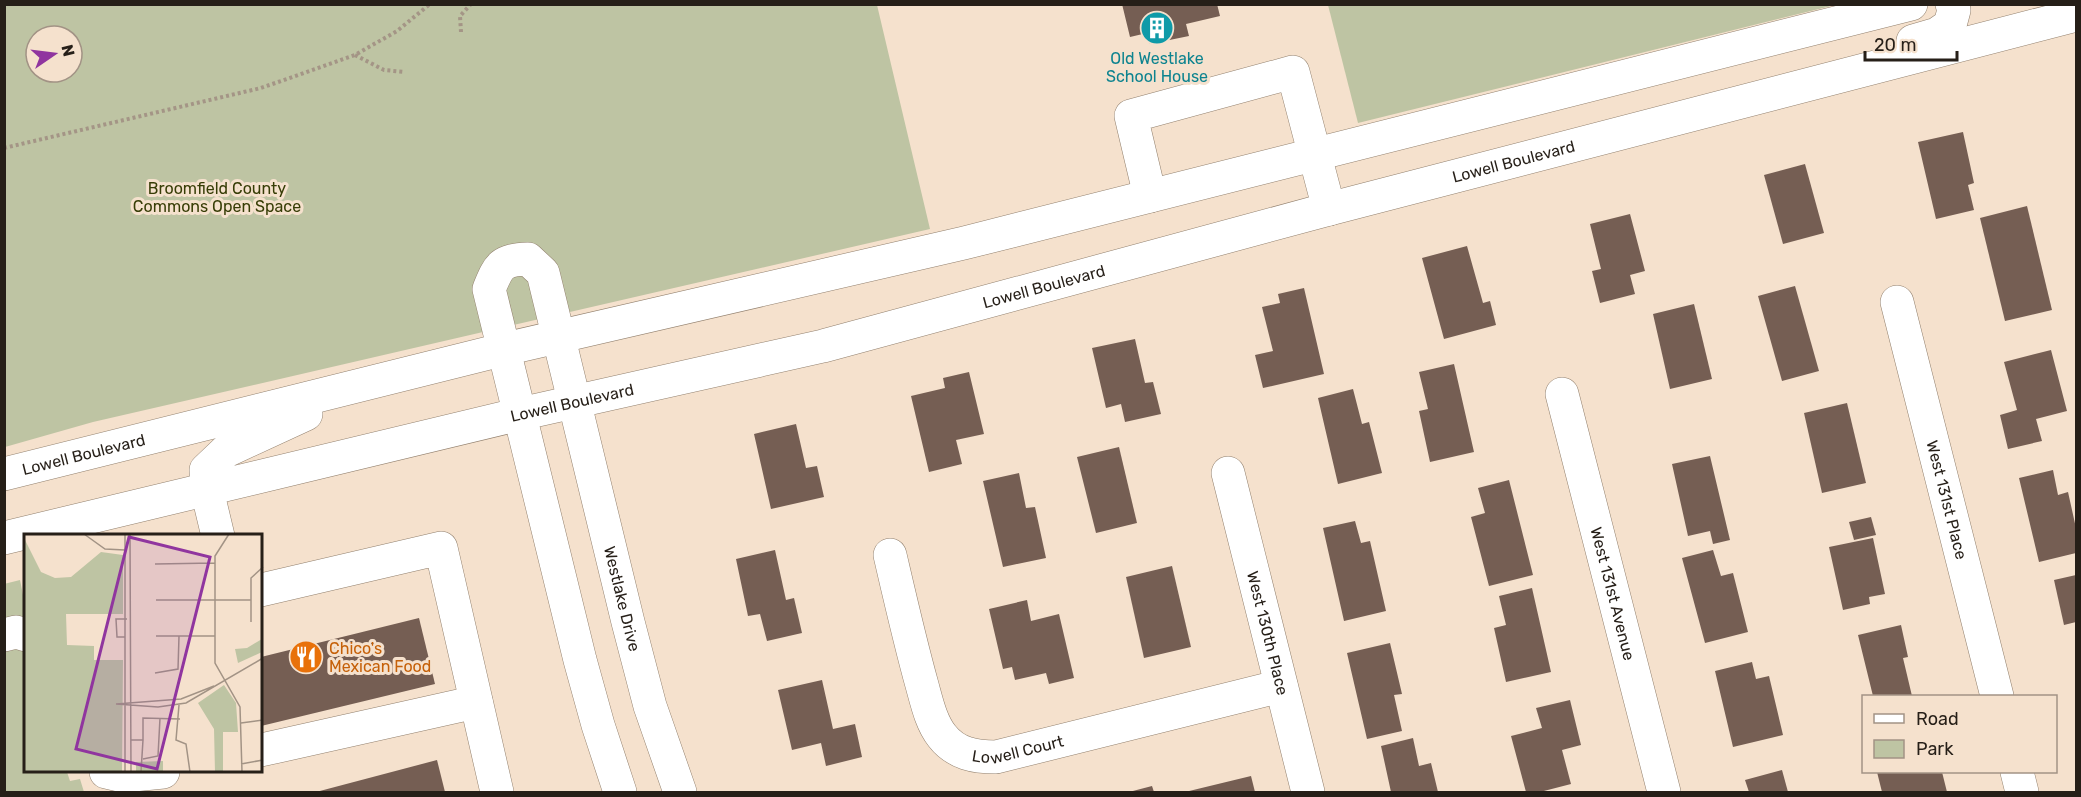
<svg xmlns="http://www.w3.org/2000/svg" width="2081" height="797" font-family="Rubik,sans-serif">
<rect width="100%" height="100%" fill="#f5e1cd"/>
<!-- green -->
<g fill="#bec4a3" fill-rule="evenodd">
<path d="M5,5h872l53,224 -837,193 -88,25zM36,36h36v36h-36z"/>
<polygon points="1328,5 1328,4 1835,5 1358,123"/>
<polygon points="20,580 25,605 26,772 67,772 70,781 80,779 84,792 5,792 4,584"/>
</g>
<!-- building -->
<g fill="#755e53">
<polygon points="1122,4 1217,4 1220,16 1186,24 1189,36 1150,44 1147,33 1130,37"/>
<polygon points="1963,132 1974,183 1968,185 1974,210 1936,219 1918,142"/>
<polygon points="1805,164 1824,233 1783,244 1764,175"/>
<polygon points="2027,206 2052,310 2005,321 1980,218"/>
<polygon points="1630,214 1645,271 1630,275 1635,294 1600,303 1592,271 1601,269 1590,224"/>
<polygon points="1467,246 1483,303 1490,301 1496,325 1444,339 1422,258"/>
<polygon points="1795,286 1819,371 1782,381 1758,296"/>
<polygon points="1304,288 1324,374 1263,388 1255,355 1273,351 1262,307 1280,303 1278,294"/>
<polygon points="1694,304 1712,379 1670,389 1653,314"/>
<polygon points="1135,339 1145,383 1153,382 1161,414 1125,422 1121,404 1106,408 1092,348"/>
<polygon points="2051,350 2067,411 2036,419 2042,441 2008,449 2000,415 2017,410 2004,362"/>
<polygon points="1454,364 1474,452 1430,462 1419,411 1428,409 1419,372"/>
<polygon points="969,372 984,434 956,440 962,464 929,472 911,396 945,388 943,378"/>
<polygon points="1353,389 1362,424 1369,422 1382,473 1338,484 1318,398"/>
<polygon points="1847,403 1866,483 1822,493 1804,413"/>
<polygon points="796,424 806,468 817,466 824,497 771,509 754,434"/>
<polygon points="1119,447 1137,523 1096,533 1077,457"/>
<polygon points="1710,456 1730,540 1713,544 1710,531 1688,536 1672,464"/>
<polygon points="2053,470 2058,495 2068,492 2076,528 2076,553 2039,562 2019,478"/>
<polygon points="1019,473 1026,508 1035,507 1046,558 1003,567 983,481"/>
<polygon points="1509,480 1533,575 1489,586 1471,517 1485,513 1478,488"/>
<polygon points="1871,517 1876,535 1854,540 1849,522"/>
<polygon points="1355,521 1361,543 1370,541 1386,611 1344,621 1323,528"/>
<polygon points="1873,538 1885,594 1869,597 1870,604 1843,610 1829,547"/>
<polygon points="775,550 786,600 794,598 802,633 767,641 760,614 748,616 736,559"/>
<polygon points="1713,550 1721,576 1733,573 1748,632 1705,643 1682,558"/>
<polygon points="1172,566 1191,647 1144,658 1126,577"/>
<polygon points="2076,575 2076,622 2064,625 2054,580"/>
<polygon points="1532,588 1551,672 1506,682 1494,628 1506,625 1499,596"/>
<polygon points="1027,600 1031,621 1059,614 1074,678 1049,684 1046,673 1015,680 1012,667 1003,669 989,609"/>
<polygon points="419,618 435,684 261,726 261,657"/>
<polygon points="1901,625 1908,657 1903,658 1912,696 1873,696 1858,635"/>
<polygon points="1390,643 1402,694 1394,695 1402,731 1367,739 1347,653"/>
<polygon points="1752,662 1756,679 1769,676 1783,735 1733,747 1715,671"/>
<polygon points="822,680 833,729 855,724 862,757 826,766 821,743 792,750 778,690"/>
<polygon points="1570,700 1581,745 1562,750 1571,784 1540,792 1526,792 1511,736 1542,728 1536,708"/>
<polygon points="1413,738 1419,766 1431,763 1438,792 1391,792 1381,746"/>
<polygon points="437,760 445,792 316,792"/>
<polygon points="1782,770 1788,792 1749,792 1745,780"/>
<polygon points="1877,772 1942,772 1947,792 1882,792"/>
<polygon points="1251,776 1255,792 1185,792"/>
<polygon points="1152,786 1154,792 1129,792"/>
</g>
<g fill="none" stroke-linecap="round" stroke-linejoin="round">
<defs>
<g id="minor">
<polyline points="1150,196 1131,116 1293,72 1329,209"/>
<path id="s1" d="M1897,302l100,394"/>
<path id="s2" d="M1562,394l102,398"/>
<path id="s3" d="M1228,473l80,319"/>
<polyline points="207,490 218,536"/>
<path id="s4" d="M890,555c10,43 20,87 32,130 5,18 9,37 20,51 14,18 33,21 54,21l285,-71"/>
<polyline points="261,590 441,548 497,792"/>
<polyline points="4,635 16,632 26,635"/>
<polyline points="261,750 476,702"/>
<polyline points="106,772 123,776 163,772"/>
<polyline points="2017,772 2022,792"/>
<path id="s5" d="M620,792l-22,-67 -18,-65 -91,-371c10,-24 12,-29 39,-30l15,14 85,349 22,84 30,86"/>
</g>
<g id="major">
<polyline points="1913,41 1937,34 1950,25 1954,10 1952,4"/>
<path id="s6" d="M4,474l501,-125 459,-106 947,-239"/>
<polyline points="207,490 206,470 226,451 306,414"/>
<path id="s7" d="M4,538l516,-124 303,-68 506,-137 747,-194"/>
</g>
</defs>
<!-- minor casing -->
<use href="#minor" stroke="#92806e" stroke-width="34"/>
<!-- major casing -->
<use href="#major" stroke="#92806e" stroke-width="34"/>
<!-- path -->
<g stroke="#a49586" stroke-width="4" stroke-dasharray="3 3" stroke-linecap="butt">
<polyline points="461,32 460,16 471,4"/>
<polyline points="355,55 384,70 405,72"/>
<polyline points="4,148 261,88 355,55 397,31 430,4"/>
</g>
<!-- minor -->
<use href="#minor" stroke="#fff" stroke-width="33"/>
<!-- major -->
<use href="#major" stroke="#fff" stroke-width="33"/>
</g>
<!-- icons -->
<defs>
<symbol id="building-disc" viewBox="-11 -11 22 22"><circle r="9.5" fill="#0f9aa8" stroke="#f5e1cd"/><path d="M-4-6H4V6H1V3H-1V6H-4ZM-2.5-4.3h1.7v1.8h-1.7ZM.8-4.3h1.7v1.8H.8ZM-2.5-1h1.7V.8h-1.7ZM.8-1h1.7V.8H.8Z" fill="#fff"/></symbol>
<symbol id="restaurant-disc" viewBox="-11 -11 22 22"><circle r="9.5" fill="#e8710a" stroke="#f5e1cd"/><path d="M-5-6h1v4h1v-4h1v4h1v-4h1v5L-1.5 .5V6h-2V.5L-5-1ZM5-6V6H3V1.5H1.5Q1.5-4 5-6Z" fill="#fff"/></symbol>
</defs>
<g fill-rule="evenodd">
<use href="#building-disc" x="1138" y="9" width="38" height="38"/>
<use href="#restaurant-disc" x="287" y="638" width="38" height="38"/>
</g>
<g text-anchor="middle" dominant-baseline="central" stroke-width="6" stroke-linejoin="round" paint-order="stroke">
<!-- culture labels -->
<g font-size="16" fill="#0d838f" stroke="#f5e1cd">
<text x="1157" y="58">Old Westlake<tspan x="1157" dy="18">School House</tspan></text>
</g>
<!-- street labels -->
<g font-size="16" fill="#261f18" stroke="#f5e1cd">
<text stroke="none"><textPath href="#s7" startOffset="1556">Lowell Boulevard</textPath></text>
<text stroke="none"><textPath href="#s7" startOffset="1070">Lowell Boulevard</textPath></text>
<text stroke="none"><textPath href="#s7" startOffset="584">Lowell Boulevard</textPath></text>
<text stroke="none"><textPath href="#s6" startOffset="82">Lowell Boulevard</textPath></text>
<text stroke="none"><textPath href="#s1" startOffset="204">West 131st Place</textPath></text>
<text stroke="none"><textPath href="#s2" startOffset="206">West 131st Avenue</textPath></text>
<text stroke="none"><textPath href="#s5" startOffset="930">Westlake Drive</textPath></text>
<text stroke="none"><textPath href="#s3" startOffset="165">West 130th Place</textPath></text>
<text stroke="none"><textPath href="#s4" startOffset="272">Lowell Court</textPath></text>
</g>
<!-- park labels -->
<g font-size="16" fill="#373d06" stroke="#f5e1cd">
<text x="217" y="188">Broomfield County<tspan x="217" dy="18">Commons Open Space</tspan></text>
</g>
<!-- food labels -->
<g font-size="16" fill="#c56008" stroke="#f5e1cd" text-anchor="start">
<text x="329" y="648">Chico's<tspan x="329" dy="18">Mexican Food</tspan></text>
</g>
</g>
<!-- overview -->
<g transform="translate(24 534)">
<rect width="238" height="238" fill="#f5e1cd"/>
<path d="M0,4l17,34 14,6 16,-1 30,-25 22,3v59h-57l1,31 27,1v14h29l-1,112h-98zM238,105v13l-24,11 -3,-14 12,-1zM200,151l12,18 2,29h-15v40h-8l-1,-43 -16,-26zM139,227v11h-27v-10z" fill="#bec4a3"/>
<path fill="none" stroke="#a29385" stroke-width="1.5" d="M60,0l21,15 20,1M106,0l1,238M205,0l-14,22v107l25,44 2,65M131,30l60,-1M132,66h95M227,88v-44l12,-11M132,102h59M101,103h-8l-1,-18h11M131,139l23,-4 1,-33M190,152l-33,13 -65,5 42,3 28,-4 77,-45M155,171l-3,35 10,4 4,28M217,189l22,-3M107,206h12v-22l37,1M119,225l15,-3 2,-38M217,230l22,-4M101,238v-238M117,238l2,-32"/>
<path fill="#90359f" fill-opacity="0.15" stroke="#90359f" stroke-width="3" d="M105,3l81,20 -53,212 -81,-20z"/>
<rect width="238" height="238" fill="none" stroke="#261f18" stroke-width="3"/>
</g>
<!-- border -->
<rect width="2081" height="797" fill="none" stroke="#261f18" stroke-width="12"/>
<!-- legend -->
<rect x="1862" y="695" width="195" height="78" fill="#f5e1cd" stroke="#a29385" stroke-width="1.5"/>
<rect x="1874" y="714" width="30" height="9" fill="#ffffff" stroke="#a29385" stroke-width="1.5"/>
<text x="1916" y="725" font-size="18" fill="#261f18">Road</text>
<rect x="1874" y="740" width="30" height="18" fill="#bec4a3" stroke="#a29385" stroke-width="1.5"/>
<text x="1916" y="755" font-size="18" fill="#261f18">Park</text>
<!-- north arrow -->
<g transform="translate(54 54) rotate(76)"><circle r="28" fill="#f5e1cd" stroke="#a29385" stroke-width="1.5"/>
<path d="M0-4.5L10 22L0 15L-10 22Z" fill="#90359f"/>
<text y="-9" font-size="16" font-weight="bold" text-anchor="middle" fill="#261f18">N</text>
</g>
<!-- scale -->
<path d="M1865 51v9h92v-9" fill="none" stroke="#261f18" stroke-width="3"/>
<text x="1874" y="51" font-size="18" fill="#261f18" stroke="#f5e1cd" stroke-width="4.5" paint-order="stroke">20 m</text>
</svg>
